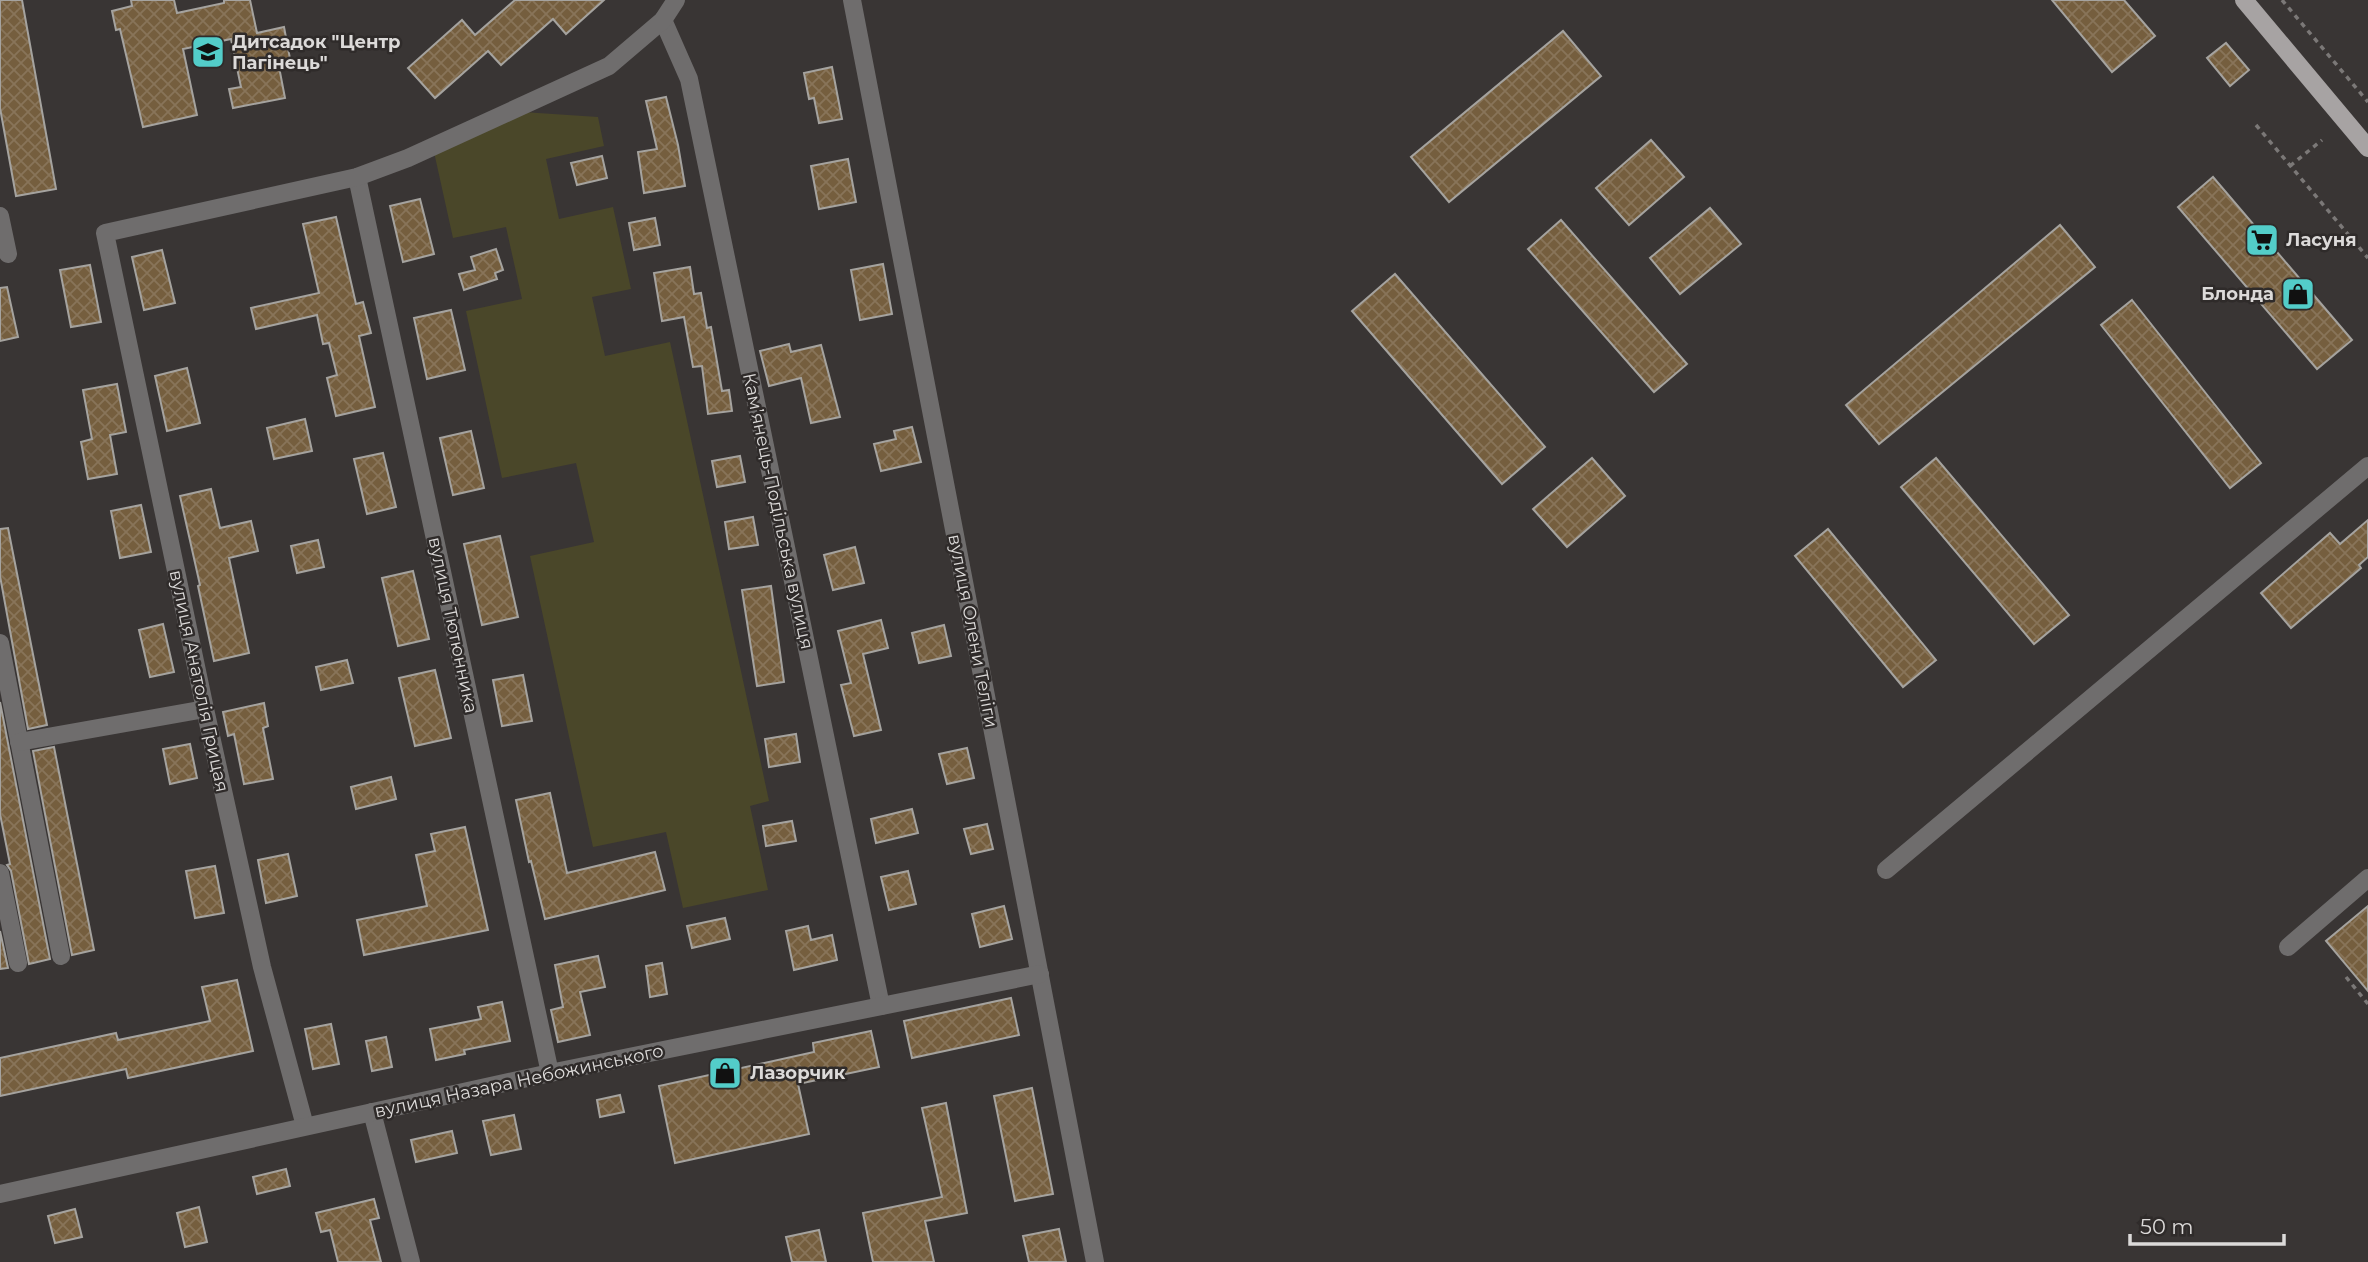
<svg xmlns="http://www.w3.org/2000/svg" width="2368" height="1262" font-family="Montserrat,sans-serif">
<defs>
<pattern id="building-cross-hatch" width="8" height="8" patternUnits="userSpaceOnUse" patternTransform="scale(1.75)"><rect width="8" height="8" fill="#755e3e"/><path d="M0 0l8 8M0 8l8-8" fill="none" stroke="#887459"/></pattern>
</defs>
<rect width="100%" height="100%" fill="#393534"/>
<!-- green -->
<polygon fill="#4a4729" points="523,112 598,117 604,146 546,159 559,219 613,207 631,289 592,297 605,356 670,342 769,801 750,806 768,890 683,908 666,832 593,847 530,556 594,542 576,463 502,478 466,311 522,299 506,227 453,238 434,152"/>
<!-- building -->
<g fill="url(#building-cross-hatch)" stroke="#a5a39f" stroke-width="2">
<polygon points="0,0 22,0 56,189 16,196 0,108"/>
<polygon points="131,0 174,0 177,13 224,3 224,0 250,0 257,33 284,27 291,64 279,67 285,98 233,108 229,89 241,87 231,39 183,49 197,115 143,127 120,29 116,30 112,11 132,6"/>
<polygon points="515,0 604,0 566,34 553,19 501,65 488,51 435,98 408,68 462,20 475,35"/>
<polygon points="2052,0 2124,0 2155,36 2112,72"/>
<polygon points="1563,31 1601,76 1449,202 1411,157"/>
<polygon points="2226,43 2249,70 2230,86 2207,58"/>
<polygon points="832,67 842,119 819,123 814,98 809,99 804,73"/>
<polygon points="666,97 678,145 685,186 644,193 638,152 657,149 646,101"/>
<polygon points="1651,140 1684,177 1629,225 1596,188"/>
<polygon points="602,156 607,178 577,185 571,163"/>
<polygon points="848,159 856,202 819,209 811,166"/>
<polygon points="2213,177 2352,340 2317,369 2178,207"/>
<polygon points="420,199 434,254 403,262 390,206"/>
<polygon points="1710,208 1741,244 1680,294 1650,258"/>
<polygon points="336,217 356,304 363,302 371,333 359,336 375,407 336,416 327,378 337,375 329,343 323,344 317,315 256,329 251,308 319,293 303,224"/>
<polygon points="655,218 660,245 634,250 629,223"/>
<polygon points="1561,220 1687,364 1654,392 1528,249"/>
<polygon points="2060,225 2095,267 1879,444 1846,405"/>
<polygon points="496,249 503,270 495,273 497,279 464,290 459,274 475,270 471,257"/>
<polygon points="162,250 175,303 144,310 132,257"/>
<polygon points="883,264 892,314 860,320 851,270"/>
<polygon points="90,265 101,322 71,327 60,270"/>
<polygon points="690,267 694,294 701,293 707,328 711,327 722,391 729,390 732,411 708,414 702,366 693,367 684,317 662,321 654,273"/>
<polygon points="1395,274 1545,447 1502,484 1352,311"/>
<polygon points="7,287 18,337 0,341 0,288"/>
<polygon points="2132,300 2261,463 2230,488 2101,325"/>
<polygon points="451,310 465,370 427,379 414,318"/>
<polygon points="789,344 791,352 821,345 840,417 811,423 801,378 769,386 760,351"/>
<polygon points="187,368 200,423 167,431 155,376"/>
<polygon points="117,384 126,432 110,435 117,474 88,479 81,442 92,439 83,390"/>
<polygon points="305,419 312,451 274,459 267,428"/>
<polygon points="912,427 921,462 881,471 874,444 896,439 894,431"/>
<polygon points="471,431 484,488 453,495 440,438"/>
<polygon points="383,453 396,507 367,514 354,459"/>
<polygon points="740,456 745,482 717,487 712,461"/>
<polygon points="1592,458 1625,496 1567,547 1533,509"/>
<polygon points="1936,458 2069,615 2034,644 1901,487"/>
<polygon points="211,489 220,528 251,521 258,551 229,558 249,653 214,661 198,586 200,585 180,496"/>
<polygon points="141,505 151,552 120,558 111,511"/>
<polygon points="753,517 758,545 729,549 725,522"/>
<polygon points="2368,520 2368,557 2359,565 2361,568 2291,628 2261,593 2330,533 2340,544"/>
<polygon points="8,528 47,725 28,729 0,576 0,529"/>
<polygon points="1828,529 1936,660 1903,687 1795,556"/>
<polygon points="500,536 518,617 482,625 464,544"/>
<polygon points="318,540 324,567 297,573 291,546"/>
<polygon points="855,547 864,583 833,590 824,555"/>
<polygon points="413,571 429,639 398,646 382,578"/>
<polygon points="771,586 784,682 757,686 742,590"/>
<polygon points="881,620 888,648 863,654 881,730 854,736 841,685 851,683 838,631"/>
<polygon points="163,624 174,672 150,677 139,630"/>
<polygon points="944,625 951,656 919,663 912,633"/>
<polygon points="347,660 353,683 321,690 316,667"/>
<polygon points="435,670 451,738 415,746 399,678"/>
<polygon points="523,675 532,721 502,726 493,680"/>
<polygon points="0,702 50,959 29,964 11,871 7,865 10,864 0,814"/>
<polygon points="264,703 268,726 263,728 273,779 244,784 234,734 228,736 223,712"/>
<polygon points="796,734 800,762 769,767 765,739"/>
<polygon points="190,744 197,778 170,784 163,749"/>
<polygon points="54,747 94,950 72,955 33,751"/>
<polygon points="967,748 974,778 947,784 939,754"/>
<polygon points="391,777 396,799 356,809 351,787"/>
<polygon points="550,793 567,873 655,852 665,890 545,919 531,861 529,862 516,800"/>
<polygon points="912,809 918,833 876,843 871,819"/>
<polygon points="792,821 796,841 766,846 763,826"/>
<polygon points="987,824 993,849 971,854 964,829"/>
<polygon points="465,827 488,930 364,955 357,920 427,906 416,855 435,851 431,834"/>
<polygon points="288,854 297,896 266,903 258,860"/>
<polygon points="215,866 224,913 195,918 186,871"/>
<polygon points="908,871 916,904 889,910 881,877"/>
<polygon points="1004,906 1012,939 980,947 972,914"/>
<polygon points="2368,906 2368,991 2326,941"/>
<polygon points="725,918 730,939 692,948 687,926"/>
<polygon points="808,926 811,940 832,935 837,960 794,970 786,931"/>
<polygon points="0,931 8,968 0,969"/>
<polygon points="598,956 605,987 580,992 590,1035 558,1042 551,1010 563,1007 555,965"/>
<polygon points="662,963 667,994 650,997 646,966"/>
<polygon points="237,980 253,1051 128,1078 126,1069 0,1096 0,1058 116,1033 118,1040 210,1021 202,987"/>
<polygon points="1011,998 1019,1035 912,1058 904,1021"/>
<polygon points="502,1002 510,1041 464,1050 465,1054 436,1060 430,1029 481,1019 478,1007"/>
<polygon points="331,1024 339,1064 313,1069 305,1029"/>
<polygon points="871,1031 879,1067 798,1084 809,1134 675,1163 659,1086 814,1052 813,1043"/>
<polygon points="386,1037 392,1067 372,1071 366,1041"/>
<polygon points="1032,1088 1053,1194 1015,1201 994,1096"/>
<polygon points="620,1095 624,1112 600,1117 597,1100"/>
<polygon points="946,1103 967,1213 925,1221 934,1262 873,1262 863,1213 942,1197 922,1108"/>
<polygon points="514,1115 521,1149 491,1155 483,1121"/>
<polygon points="452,1131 457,1153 416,1162 411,1140"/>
<polygon points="286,1169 290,1186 257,1194 253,1177"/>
<polygon points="374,1199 379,1218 370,1220 381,1262 338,1262 330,1230 321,1232 316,1213"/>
<polygon points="199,1207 207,1242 185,1247 177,1213"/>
<polygon points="75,1209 82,1237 55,1243 48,1216"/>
<polygon points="1059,1229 1066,1262 1029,1262 1023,1236"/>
<polygon points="819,1230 826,1262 792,1262 786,1237"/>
</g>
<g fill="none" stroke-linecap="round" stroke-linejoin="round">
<!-- path -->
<g stroke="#7b7877" stroke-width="3.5" stroke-dasharray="5 5" stroke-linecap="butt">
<polyline points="2282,0 2368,102"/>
<polyline points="2256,125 2368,258"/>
<polyline points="2290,166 2322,140"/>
<polyline points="2346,977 2368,1004"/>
</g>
<!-- minor -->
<g stroke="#6f6d6d" stroke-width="18">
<polyline points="852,0 1095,1262"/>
<polyline points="663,20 689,79 881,1006"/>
<polyline points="357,177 550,1073"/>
<polyline points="0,216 8,254"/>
<polyline points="0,643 61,956"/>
<polyline points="19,742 205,709"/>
<polyline points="1886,870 2368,466"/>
<polyline points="0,873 18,963"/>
<polyline points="2288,947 2368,878"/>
<polyline points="372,1112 411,1262"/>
<polyline points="305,1126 262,967 205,709 105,233 357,177 408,158 609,66 663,20 676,0"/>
<polyline points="0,1194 550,1073 1040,974"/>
</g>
<!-- major -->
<polyline stroke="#a7a3a3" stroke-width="18" points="2244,0 2368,148"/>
</g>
<!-- icons -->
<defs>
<symbol id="school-square" viewBox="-11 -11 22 22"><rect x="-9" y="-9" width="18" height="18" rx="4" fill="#53cdc9" stroke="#2f2b2a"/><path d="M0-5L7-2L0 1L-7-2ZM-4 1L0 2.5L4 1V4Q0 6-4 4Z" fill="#111"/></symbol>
<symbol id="supermarket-square" viewBox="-11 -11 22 22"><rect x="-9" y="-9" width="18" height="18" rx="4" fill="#53cdc9" stroke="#2f2b2a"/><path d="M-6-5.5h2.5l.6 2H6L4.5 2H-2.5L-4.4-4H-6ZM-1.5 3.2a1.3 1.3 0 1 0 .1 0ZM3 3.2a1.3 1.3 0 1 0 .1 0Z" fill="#111"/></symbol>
<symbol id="shop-square" viewBox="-11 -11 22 22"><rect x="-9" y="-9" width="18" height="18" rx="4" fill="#53cdc9" stroke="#2f2b2a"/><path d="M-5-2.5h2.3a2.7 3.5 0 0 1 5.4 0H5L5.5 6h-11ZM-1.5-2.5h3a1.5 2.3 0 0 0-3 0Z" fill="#111"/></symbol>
</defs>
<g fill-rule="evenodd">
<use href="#school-square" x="189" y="33" width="38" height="38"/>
<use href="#supermarket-square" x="2243" y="221" width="38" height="38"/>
<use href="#shop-square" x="2279" y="275" width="38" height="38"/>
<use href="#shop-square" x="706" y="1054" width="38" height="38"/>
</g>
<g text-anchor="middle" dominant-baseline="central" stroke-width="5" stroke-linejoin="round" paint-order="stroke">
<!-- poi labels -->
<g font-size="18" font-weight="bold" fill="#dcdad9" stroke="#2f2b2a" text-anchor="start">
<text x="232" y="42">Дитсадок "Центр<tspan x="232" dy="21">Пагінець"</tspan></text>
<text x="2286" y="240">Ласуня</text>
<text x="2274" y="294" text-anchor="end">Блонда</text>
<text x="750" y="1073">Лазорчик</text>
</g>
<!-- street labels -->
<g font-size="18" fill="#dcdad9" stroke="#2f2b2a">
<text transform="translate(778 511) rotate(78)">Камʼянець-Подільська вулиця</text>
<text transform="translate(453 625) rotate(78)">вулиця Тютюнника</text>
<text transform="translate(973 631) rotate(79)">вулиця Олени Теліги</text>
<text transform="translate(199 681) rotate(78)">вулиця Анатолія Грицая</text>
<text transform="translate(519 1081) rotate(-12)">вулиця Назара Небожинського</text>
</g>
</g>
<!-- scale -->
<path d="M2130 1234v10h154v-10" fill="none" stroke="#dcdad9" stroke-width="3.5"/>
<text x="2140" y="1234" font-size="21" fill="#dcdad9" stroke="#2f2b2a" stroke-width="5" paint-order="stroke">50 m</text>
</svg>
